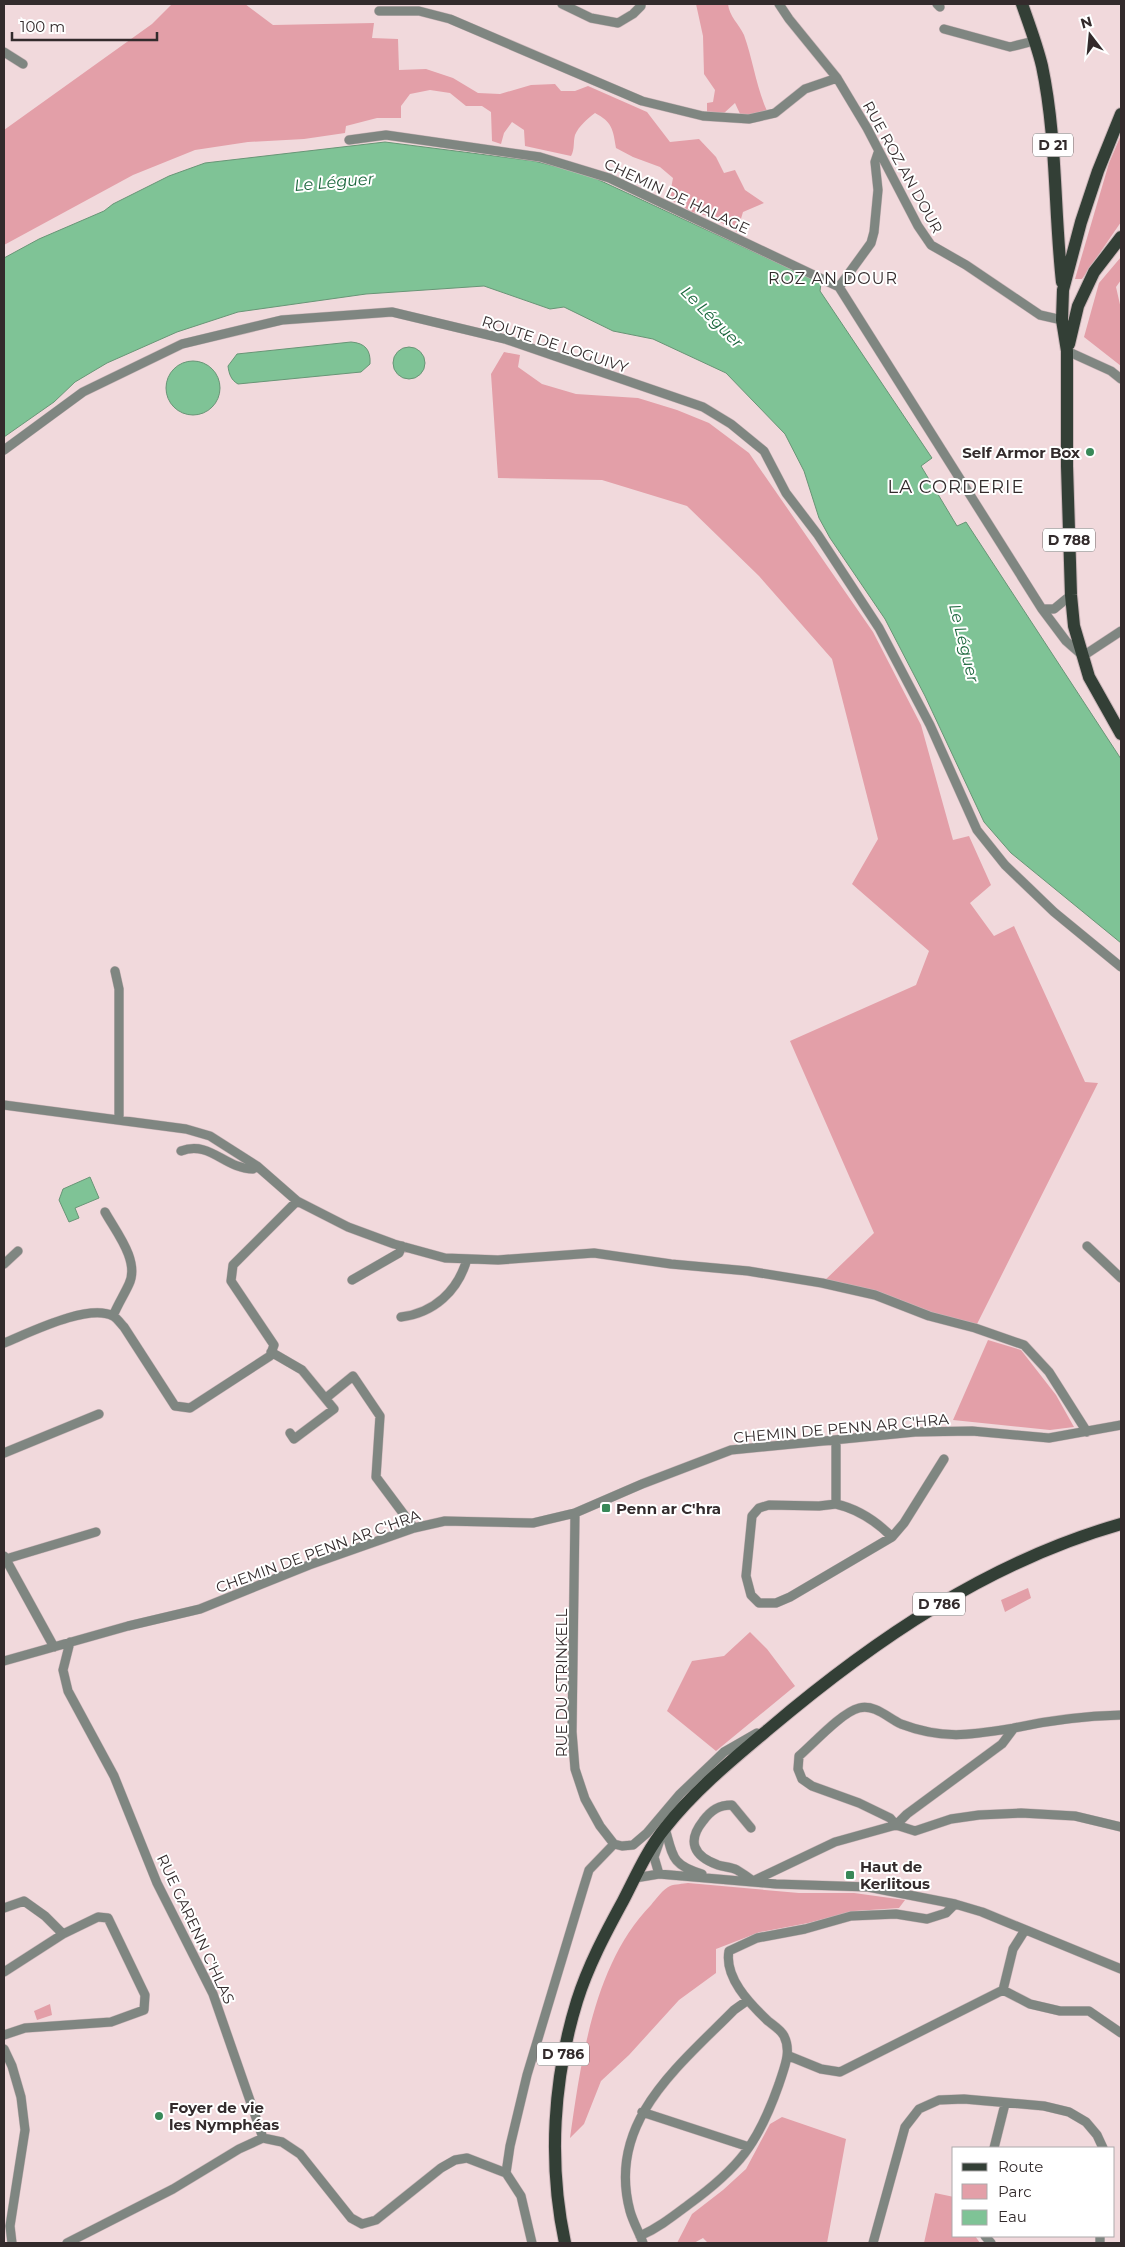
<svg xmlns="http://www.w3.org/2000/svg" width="1125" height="2247" font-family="Montserrat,sans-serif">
<rect width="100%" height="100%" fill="#f1d9dc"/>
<path fill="#e39fa8" d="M 180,4 L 245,4 L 273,25 L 374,23 L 372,38 L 398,39 L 399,70 L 426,69 L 453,78 L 478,93 L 500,94 L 531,85 L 555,84 L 561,91 L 575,91 L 588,86 L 647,112 L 670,142 L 699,139 L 716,157 L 724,173 L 735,170 L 745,190 L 764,203 L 743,212 L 737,232 L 712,217 L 692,212 L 669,199 L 673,178 L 660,167 L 633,157 L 616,148 C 613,129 612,122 595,113 C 587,119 579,126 575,135 C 573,142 575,149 571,156 L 525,146 L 524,130 L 512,122 L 504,133 L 501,144 L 492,141 L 491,112 L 482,106 L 466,106 L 450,93 L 430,90 L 410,94 L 401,106 L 401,118 L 377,118 L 346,126 L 345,133 L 304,139 L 248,142 L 195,150 L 133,175 L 4,245 L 4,130 L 152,24 L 171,5 Z
M 696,4 L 728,4 C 729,16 739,24 744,35 C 753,60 756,86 767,111 L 741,116 L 735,103 L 723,114 L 707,112 L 707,103 L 713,102 L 715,90 L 704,74 L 703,36 Z
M 1121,135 L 1121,222 L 1082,279 L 1075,279 L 1109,163 Z
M 1121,257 L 1121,280 L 1116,287 L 1121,309 L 1121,366 L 1084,337 L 1099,283 Z
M 504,352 L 520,355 L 518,367 L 542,384 L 576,394 L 638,398 L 677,410 L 709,423 L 749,453 L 873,632 L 921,725 L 953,840 L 969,836 L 991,885 L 970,903 L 994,936 L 1014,926 L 1085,1082 L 1098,1083 L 975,1328 L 822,1283 L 874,1233 L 790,1041 L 916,985 L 929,951 L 852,884 L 878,839 L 832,659 L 759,576 L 687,506 L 602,480 L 498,478 L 491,374 Z
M 988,1340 L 1021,1350 L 1056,1395 L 1074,1427 L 1050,1430 L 953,1420 Z
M 1028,1588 L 1031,1598 L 1005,1612 L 1001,1600 Z
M 750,1632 L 767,1649 L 795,1686 L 716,1751 L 667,1711 L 692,1661 L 724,1656 Z
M 688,1883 L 799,1893 L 854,1893 L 905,1900 L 899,1908 L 855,1911 L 808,1923 L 760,1932 L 716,1949 L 716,1973 L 679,2000 L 629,2055 L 601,2081 L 584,2124 L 570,2138 C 581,2061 594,1963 651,1905 C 656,1899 663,1889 670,1886 C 675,1884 683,1884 688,1883 Z
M 50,2004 L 52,2015 L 37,2020 L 34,2011 Z
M 782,2117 L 846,2139 L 827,2243 L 708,2243 L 703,2238 L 694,2243 L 677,2243 L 692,2214 L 723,2190 L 746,2169 L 770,2124 Z
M 935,2193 L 954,2197 L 954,2236 L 975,2236 L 980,2243 L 924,2243 Z"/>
<path fill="#7fc396" stroke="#689576" d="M 385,142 L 534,161 L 586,174 L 821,283 L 820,291 L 932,458 L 921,466 L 957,526 L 966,522 L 1121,759 L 1121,943 L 1011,853 L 984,822 L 925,696 L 885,619 L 830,538 L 819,518 L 804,471 L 785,434 L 726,373 L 653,339 L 613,331 L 564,307 L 550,309 L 484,286 L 366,294 L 238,312 L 177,332 L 107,363 L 75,382 L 54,402 L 4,437 L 4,258 L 39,239 L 104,211 L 113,204 L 169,176 L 205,163 Z
M 351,342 C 365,343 371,350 370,364 L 361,372 L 238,384 C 231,380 229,374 228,366 L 237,354 Z
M393 363a16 16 0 1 1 32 0a16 16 0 1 1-32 0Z
M166 388a27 27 0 1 1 54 0a27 27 0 1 1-54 0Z
M 90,1177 L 99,1198 L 75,1208 L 79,1218 L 69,1222 L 59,1200 L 63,1189 Z"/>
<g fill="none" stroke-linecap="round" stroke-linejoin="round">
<g stroke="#cbb6b9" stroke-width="10">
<path id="street" d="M 562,4 L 591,18 L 618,23 L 633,14 L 641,6 L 641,4
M 779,4 L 789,19 L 837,78 L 867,128 L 918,226 L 931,245 L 966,265 L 1040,315 L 1062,320
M 937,4 L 940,7
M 379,11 L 419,11 L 450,19 L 642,101 L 703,116 L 749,119 L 775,113 L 805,89 L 837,78
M 944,29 L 1010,47 L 1034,41
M 4,52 L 23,64
M 349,140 L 386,135 L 540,157 L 609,178 L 839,287
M 839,287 L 1042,609 L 1066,641 L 1083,656 L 1121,631
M 839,287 L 871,243 L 874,232 L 878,190 L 875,162 L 878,153
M 1067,351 L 1111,371 L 1121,379
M 4,450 L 83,392 L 182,344 L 282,320 L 392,312 L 505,339 L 703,407 L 731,424 L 764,451 L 786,493 L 818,535 L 879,628 L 930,725 L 977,830 L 1005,865 L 1054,912 L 1121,967
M 1042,609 L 1054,609 L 1071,595
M 115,971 L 119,989 L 119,1120
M 4,1105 L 186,1129 L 210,1136 L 257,1166 L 297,1201 L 348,1227 L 394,1244 L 445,1258 L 498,1260 L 594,1253 L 671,1264 L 748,1271 L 822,1283 L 875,1295 L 929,1316 L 975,1328 L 1024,1345 L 1049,1372 L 1087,1432
M 181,1151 C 210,1140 225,1169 253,1169 L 257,1166
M 105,1212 C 116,1232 140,1261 129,1284 C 124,1295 118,1304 113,1316
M 1087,1246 L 1121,1278
M 4,1264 L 18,1251
M 352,1280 L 399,1253 L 402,1246
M 401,1317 C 434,1313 458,1291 467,1259
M 4,1343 C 29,1333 88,1303 113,1316 C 117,1318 121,1324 124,1327 L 175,1406 L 190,1408 L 270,1356 L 274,1345 L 231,1281 L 233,1265 L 297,1201
M 271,1352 L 302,1370 L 334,1409 L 294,1439 L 290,1433
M 326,1398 L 353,1376 L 380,1416 L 376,1477 L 414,1528
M 836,1440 L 836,1504 L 819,1506 L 769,1505 L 759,1508 L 752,1516 L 746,1576 L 751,1595 L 759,1603 L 776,1603 L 790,1597 L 892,1537 C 876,1521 858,1509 836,1504
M 4,1453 L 99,1414
M 575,1513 L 572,1732 L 575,1769 L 585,1799 L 600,1826 L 614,1844
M 892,1537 L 904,1523 L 944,1459
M 4,1556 L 54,1647
M 6,1559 L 96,1532
M 4,1661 L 128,1626 L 200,1609 L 309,1565 L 414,1528 L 445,1521 L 533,1523 L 575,1513 L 642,1484 L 731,1450 L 915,1432 L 972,1431 L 1049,1438 L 1121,1425
M 1014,1728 C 971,1735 943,1740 901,1724 C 888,1718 875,1704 859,1708 C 842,1712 813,1744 799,1756 L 798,1769 L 802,1779 L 812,1786 L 859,1803 L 890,1818 L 896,1825 L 915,1831 L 951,1819 L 979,1815 L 1021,1813 L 1075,1816 L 1121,1827
M 665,1828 C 673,1856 671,1865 702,1874
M 751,1828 L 732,1805 C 719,1805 711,1810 703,1821 C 687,1841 693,1856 718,1865 C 724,1867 731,1867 737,1870 C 742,1873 748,1877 753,1881 L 835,1842 L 896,1825 L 907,1814 L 1002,1744 L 1014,1728 C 1050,1720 1084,1716 1121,1715
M 660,1840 L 654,1857 L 659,1874 L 776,1884 L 868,1887 L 955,1904 L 982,1912 L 1121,1969
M 614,1844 L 622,1846 L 633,1845 L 647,1833 L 680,1794 L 724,1752 L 757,1733
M 635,1878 L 659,1874
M 4,1908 L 24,1901 L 45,1916 L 63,1934 L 4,1972
M 1003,1990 L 1030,2004 L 1060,2011 L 1089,2011 L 1121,2033
M 4,2035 L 25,2028 L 111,2022 L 144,2010 L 145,1995 L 108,1918 L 98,1917 L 63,1934
M 4,2049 L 12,2066 L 21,2097 L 25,2130 L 10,2226 L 12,2243
M 789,2056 L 821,2069 L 840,2072 L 1003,1990 L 1013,1949 L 1025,1930
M 642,2112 L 749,2147
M 263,2138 L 282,2142 L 300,2154 L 351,2218 L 362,2224 L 376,2220 L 441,2168 L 455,2160 L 467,2158 L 506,2173 L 521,2196 L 532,2243
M 994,2148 L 1005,2104
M 506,2173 L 510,2146 L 527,2075 L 584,1886 L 589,1870 L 614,1844
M 640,2236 C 658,2228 672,2217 688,2205 C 739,2168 758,2144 779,2084 C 784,2068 792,2052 784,2036 C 781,2030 773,2025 768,2021 C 749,2003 724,1977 729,1951 L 757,1938 L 805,1929 L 851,1916 L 896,1914 L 927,1919 L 946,1913 L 955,1904
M 985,2236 L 991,2243
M 67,2243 L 173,2189 L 239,2149 L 263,2138 L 213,1994 L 157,1883 L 114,1776 L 68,1691 L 63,1670 L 70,1642
M 643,2243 C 639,2232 633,2222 630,2211 C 606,2122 679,2066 734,2010 L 748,2000
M 873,2243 L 905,2127 L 919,2109 L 939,2100 L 964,2099 L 1044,2106 L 1069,2112 L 1086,2122 L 1097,2135 L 1103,2148
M 1100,2243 L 1100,2236"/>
</g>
<g stroke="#cbb6b9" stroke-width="14">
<path id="primary" d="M 1022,4 C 1029,24 1037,45 1042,66 C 1057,137 1054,210 1062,282
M 1121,114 L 1098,171 L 1081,222 L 1063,290 L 1062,320 L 1067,351 L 1067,466 L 1071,595 L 1074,626 L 1089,677 L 1121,734
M 1069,344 L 1078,306 L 1094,272 L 1121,237
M 565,2243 C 548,2163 553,2079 577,2001 C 588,1966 605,1934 623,1901 C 636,1876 647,1850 665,1828 C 695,1790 733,1759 770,1728 C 874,1640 988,1562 1121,1524"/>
</g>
<use href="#street" stroke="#7f8681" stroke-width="9"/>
<use href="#primary" stroke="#333f36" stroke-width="12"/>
</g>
<g fill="#388858" stroke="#fff" stroke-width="2">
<circle cx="1090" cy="452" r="5"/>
<rect x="601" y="1503" width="10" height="10" rx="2.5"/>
<rect x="845" y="1870" width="10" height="10" rx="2.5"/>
<circle cx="159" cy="2116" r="5"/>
</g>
<g text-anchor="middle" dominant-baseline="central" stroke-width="4" stroke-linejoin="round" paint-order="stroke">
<g fill="#fff" stroke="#706b6b" stroke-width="1">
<rect x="1033" y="133.5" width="40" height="23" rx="4"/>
<rect x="1043" y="528.5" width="52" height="23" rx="4"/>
<rect x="913" y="1592.5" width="52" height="23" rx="4"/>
<rect x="537" y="2042.5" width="52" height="23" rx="4"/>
</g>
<g font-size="14" font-weight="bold" fill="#332b2c">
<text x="1053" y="145">D 21</text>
<text x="1069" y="540">D 788</text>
<text x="939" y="1604">D 786</text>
<text x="563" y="2054">D 786</text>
</g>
<g font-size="15" fill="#332b2c" stroke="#fff">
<text transform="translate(903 167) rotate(61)">RUE ROZ AN DOUR</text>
<text transform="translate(677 196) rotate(25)">CHEMIN DE HALAGE</text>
<text transform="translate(555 344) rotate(18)">ROUTE DE LOGUIVY</text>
<text transform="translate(841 1428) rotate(-5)">CHEMIN DE PENN AR C'HRA</text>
<text transform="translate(318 1551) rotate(-20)">CHEMIN DE PENN AR C'HRA</text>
<text transform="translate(561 1683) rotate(-90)">RUE DU STRINKELL</text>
<text transform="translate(196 1929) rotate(65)">RUE GARENN C'HLAS</text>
</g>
<g font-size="15" font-weight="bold" fill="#332b2c" stroke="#fff" text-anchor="start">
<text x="1080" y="452" text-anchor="end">Self Armor Box</text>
<text x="616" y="1508">Penn ar C'hra</text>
<text x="860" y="1866">Haut de<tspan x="860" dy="17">Kerlitous</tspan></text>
<text x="169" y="2107">Foyer de vie<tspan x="169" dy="17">les Nymphéas</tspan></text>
</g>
<g font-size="16" font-style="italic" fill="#1a663c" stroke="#fff">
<text transform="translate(334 182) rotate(-5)">Le Léguer</text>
<text transform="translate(712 317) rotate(45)">Le Léguer</text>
<text transform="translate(964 643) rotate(76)">Le Léguer</text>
</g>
<g font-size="16" letter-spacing="1" fill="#332b2c" stroke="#fff">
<text x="833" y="278">ROZ AN DOUR</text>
</g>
<g font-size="18" letter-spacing="1" fill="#332b2c" stroke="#fff">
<text x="956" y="487">LA CORDERIE</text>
</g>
</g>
<rect width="1125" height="2247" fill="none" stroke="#332b2c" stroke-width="10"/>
<rect x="952" y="2147" width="162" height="90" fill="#ffffff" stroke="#adaaab"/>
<rect x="962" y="2163" width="25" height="8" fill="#333f36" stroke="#adaaab"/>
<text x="998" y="2172" font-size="15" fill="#332b2c">Route</text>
<rect x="962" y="2184" width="25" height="15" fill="#e39fa8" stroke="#adaaab"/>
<text x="998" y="2197" font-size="15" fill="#332b2c">Parc</text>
<rect x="962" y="2210" width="25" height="15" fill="#7fc396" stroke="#adaaab"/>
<text x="998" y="2222" font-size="15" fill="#332b2c">Eau</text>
<g transform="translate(1090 35) rotate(344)" stroke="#ffffff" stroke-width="4" paint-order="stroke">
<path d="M0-4L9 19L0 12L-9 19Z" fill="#332b2c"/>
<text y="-8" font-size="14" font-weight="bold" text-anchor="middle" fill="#332b2c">N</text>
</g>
<path d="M12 32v8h145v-8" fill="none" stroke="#332b2c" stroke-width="2.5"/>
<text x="20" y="32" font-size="15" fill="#332b2c" stroke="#ffffff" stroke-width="4" paint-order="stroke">100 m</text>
</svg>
